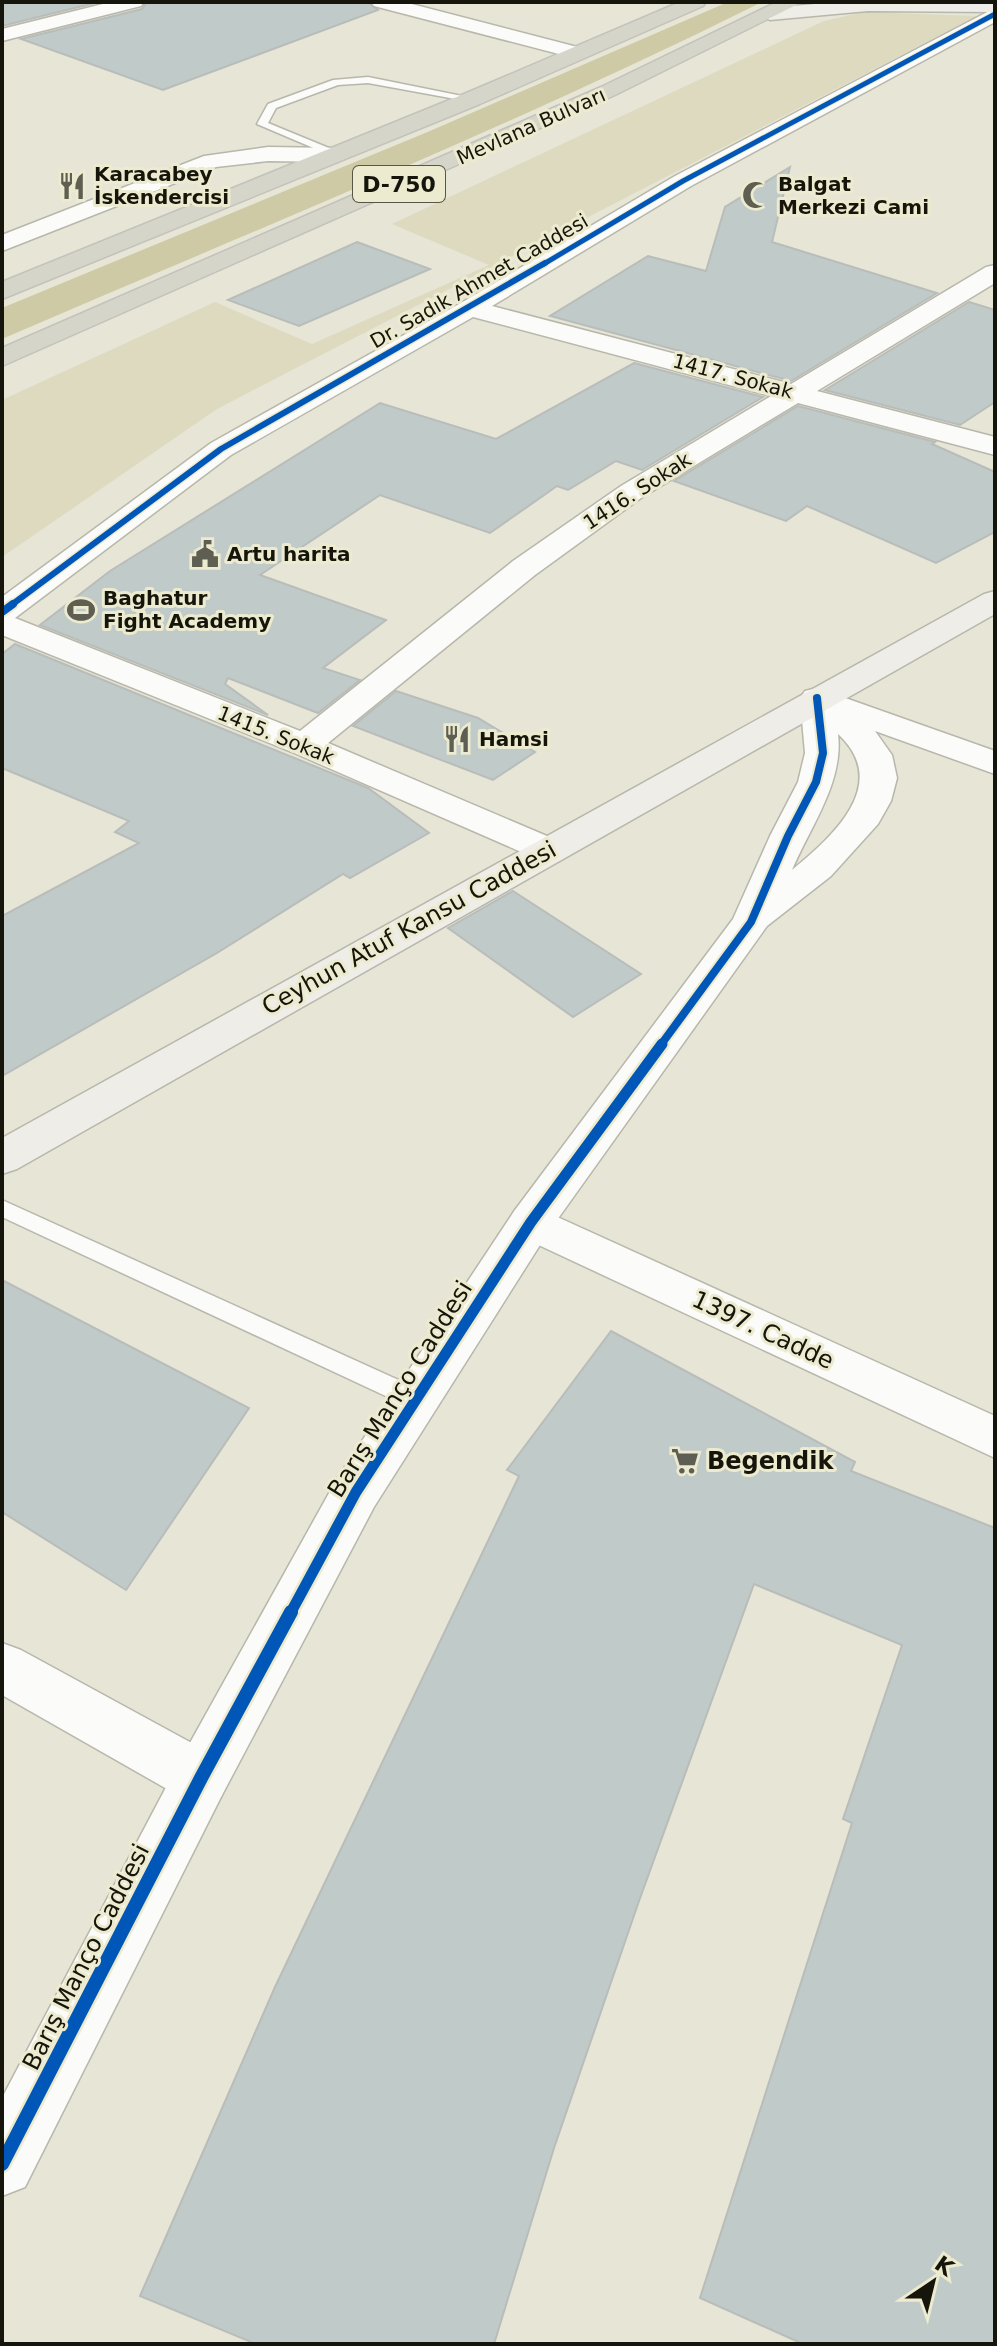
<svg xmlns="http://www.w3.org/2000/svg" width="997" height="2346" font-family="'DejaVu Sans',sans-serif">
<rect width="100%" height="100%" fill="#e6e5d6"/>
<path fill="#dddac0" d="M 864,12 L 977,16 L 217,409 L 2,557 L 2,400 L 215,302 L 312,344 L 489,265 L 392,224 L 824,21 Z"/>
<path fill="#cecaa5" d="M 728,2 L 758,4 C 511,127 255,230 2,339 L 2,308 L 430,131 Z"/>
<path fill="#c0cac9" stroke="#b9bdba" stroke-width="2" d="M 2,2 L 99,2 L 2,26 Z
M 147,2 L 368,2 L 378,10 L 163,90 L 21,39 L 142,9 Z
M 790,167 L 772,242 L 937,293 L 791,381 L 550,316 L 648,256 L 706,271 L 725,207 Z
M 357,242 L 430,269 L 299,326 L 228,300 Z
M 969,302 L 995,310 L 995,402 L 960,425 L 825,390 Z
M 634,363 L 763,397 L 642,470 L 616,461 L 568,490 L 557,486 L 490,533 L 380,495 L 260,575 L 386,620 L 323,668 L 360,680 L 318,713 L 228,678 L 225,684 L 268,715 L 40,625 L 110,571 L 380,403 L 496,439 Z
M 798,406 L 935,442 L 932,444 L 995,472 L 995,532 L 936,563 L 807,506 L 786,521 L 674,481 Z
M 15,644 L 368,788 L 429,833 L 350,878 L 343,874 L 217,953 L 2,1076 L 2,916 L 139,843 L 115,832 L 129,821 L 2,768 L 2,654 Z
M 396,691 L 478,718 L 535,752 L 493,780 L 353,726 Z
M 513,891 L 641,974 L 573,1017 L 448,928 Z
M 2,1280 L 249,1408 L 126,1590 L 2,1512 Z
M 611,1331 L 855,1462 L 851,1471 L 995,1528 L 995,2344 L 803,2344 L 700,2298 L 852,1823 L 843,1819 L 902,1645 L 754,1584 L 639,1901 L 554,2148 L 494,2344 L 256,2344 L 140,2296 L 275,1987 L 519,1476 L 507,1470 Z"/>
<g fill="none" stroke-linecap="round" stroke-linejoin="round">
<g stroke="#b8b7ab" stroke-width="3">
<path id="service" d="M 368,77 L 477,99 L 472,102 L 368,83 L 338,85 L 276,108 L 268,123 L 341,153 L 343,155 L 337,158 L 257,124 L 268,104 L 333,80 Z
M 2,1200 L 425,1392 L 428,1399 L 425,1406 L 416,1409 L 407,1406 L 2,1217 Z"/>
</g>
<g stroke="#b8b7ab" stroke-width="3">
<path id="minor" d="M 111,2 L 144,2 L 141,6 L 2,41 L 2,29 Z
M 371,2 L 404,2 L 585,49 L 588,53 L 578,59 L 374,6 Z
M 995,8 L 995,22 L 691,186 L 492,306 L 791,384 L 986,267 L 995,265 L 995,283 L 817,391 L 995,437 L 995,455 L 798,403 L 641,498 L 535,575 L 328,743 L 561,842 L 567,850 L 561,858 L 548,861 L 535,858 L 292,752 L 2,635 L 2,597 L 211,443 L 461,303 L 675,176 ZM 473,317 L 771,396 L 621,486 L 513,561 L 300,731 L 15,618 L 231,455 Z
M 531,1205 L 995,1416 L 995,1458 L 515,1234 L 508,1222 L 515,1210 Z
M 2,1643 L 21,1650 L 221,1759 L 229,1778 L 221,1797 L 201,1804 L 181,1797 L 2,1695 Z"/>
</g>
<g stroke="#b8b7ab" stroke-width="3">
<path id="tertiary" d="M 268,147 L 337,148 L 348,155 L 337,162 L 268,161 L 216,167 L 2,251 L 2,235 L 204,156 Z
M 817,688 L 995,751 L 995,774 L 875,731 L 892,755 L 897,778 L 891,801 L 878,824 L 831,876 L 767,926 L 547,1234 L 374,1507 L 221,1797 L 25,2187 L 2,2196 L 2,2098 L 181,1759 L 338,1477 L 515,1210 L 733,919 L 770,836 L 798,782 L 805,753 L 800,698 L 805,691 ZM 838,734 C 892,784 833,836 792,870 C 810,827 844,782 838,734 Z"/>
</g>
<g stroke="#b8b7ab" stroke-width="3">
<path id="secondary" d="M 837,2 L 995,2 L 995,12 L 868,11 L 770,20 L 760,14 L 770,8 Z
M 995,591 L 995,614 L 17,1169 L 2,1174 L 2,1138 L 984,594 Z"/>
</g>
<g stroke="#c3c2bb" stroke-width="3">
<path id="trunk" d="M 680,2 L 706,2 L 703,6 L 480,104 L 2,299 L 2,282 L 464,94 Z
M 777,2 L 802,2 L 615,95 L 2,366 L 2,348 L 601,87 Z"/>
</g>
<use href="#service" fill="#fbfbf9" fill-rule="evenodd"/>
<use href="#minor" fill="#fbfbf9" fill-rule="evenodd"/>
<use href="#tertiary" fill="#fbfbf9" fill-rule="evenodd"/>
<use href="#secondary" fill="#eeede8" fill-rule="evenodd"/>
<use href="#trunk" fill="#d6d5ca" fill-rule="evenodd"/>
<g stroke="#edebcf" stroke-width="7">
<path id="cycleway-far4" d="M 542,265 L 683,181 L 995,14"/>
</g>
<g stroke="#edebcf" stroke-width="9">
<path id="cycleway-far3" d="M 10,606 L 221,449 L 545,263"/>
</g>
<g stroke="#edebcf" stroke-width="12">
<path id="cycleway-far2" d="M 2,612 L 13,604
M 660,1046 L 751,922 L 788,836 L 816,782 L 823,753 L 817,698"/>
</g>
<g stroke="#edebcf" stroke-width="16">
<path id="cycleway-far1" d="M 290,1614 L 356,1492 L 531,1222 L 662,1044"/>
</g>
<g stroke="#edebcf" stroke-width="19">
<path id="cycleway" d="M 2,2164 L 201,1778 L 291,1612"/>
</g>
<use href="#cycleway-far4" stroke="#0057b8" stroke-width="5"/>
<use href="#cycleway-far3" stroke="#0057b8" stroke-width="6"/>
<use href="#cycleway-far2" stroke="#0057b8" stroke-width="8"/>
<use href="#cycleway-far1" stroke="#0057b8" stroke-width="11"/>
<use href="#cycleway" stroke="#0057b8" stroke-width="14"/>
</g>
<defs>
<g id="restaurant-bare" transform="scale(2.16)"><path d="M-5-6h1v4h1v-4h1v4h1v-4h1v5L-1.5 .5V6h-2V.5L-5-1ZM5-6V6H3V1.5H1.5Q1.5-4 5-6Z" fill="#5f5e52" stroke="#edebcf" stroke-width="2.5" paint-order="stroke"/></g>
<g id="mosque-bare" transform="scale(2.16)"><path d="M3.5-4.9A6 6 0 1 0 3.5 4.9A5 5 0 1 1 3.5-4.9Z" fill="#5f5e52" stroke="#edebcf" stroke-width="2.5" paint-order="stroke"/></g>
<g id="civic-bare" transform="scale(2.16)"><path d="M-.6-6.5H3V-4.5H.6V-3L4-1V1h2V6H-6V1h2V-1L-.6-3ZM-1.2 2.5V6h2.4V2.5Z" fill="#5f5e52" stroke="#edebcf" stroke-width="2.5" paint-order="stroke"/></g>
<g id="stadium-bare" transform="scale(2.16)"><path d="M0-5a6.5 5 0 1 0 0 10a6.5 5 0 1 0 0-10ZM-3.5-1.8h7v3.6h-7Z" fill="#5f5e52" stroke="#edebcf" stroke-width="2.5" paint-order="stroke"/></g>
<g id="supermarket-bare" transform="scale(2.16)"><path d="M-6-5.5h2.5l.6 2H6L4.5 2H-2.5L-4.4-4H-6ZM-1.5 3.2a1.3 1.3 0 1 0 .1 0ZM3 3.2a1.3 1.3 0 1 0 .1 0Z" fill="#5f5e52" stroke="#edebcf" stroke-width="2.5" paint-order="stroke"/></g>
</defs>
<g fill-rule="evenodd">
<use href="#restaurant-bare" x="72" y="186"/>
<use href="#mosque-bare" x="756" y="195"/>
<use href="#civic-bare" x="205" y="554"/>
<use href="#stadium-bare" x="81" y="610"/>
<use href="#restaurant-bare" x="457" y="739"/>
<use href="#supermarket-bare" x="685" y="1461"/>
</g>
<g text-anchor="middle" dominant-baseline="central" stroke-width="6" stroke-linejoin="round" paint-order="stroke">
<g font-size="20" fill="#16150b" stroke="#edebcf">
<text transform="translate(531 126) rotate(-24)">Mevlana Bulvarı</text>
<text transform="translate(479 281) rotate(-30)">Dr. Sadık Ahmet Caddesi</text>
<text transform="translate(733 376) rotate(15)">1417. Sokak</text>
<text transform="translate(637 491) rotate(-33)">1416. Sokak</text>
<text transform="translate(276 735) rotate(22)">1415. Sokak</text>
</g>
<g font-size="20" font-weight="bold" fill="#16150b" stroke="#edebcf" text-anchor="start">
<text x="94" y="174">Karacabey<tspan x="94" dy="23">İskendercisi</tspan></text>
<text x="778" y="184">Balgat<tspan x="778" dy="23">Merkezi Cami</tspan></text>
<text x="227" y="554">Artu harita</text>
<text x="103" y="598">Baghatur<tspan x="103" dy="23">Fight Academy</tspan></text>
<text x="479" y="739">Hamsi</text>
</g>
<rect fill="#edebcf" stroke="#565546" stroke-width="2" x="353" y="166" width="92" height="36" rx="6"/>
<g font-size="22" font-weight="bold" fill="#16150b">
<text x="399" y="184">D-750</text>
</g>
<g font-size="24" fill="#16150b" stroke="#edebcf">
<text transform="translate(409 928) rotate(-29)">Ceyhun Atuf Kansu Caddesi</text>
<text transform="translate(763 1330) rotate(25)">1397. Cadde</text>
<text transform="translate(400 1389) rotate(-58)">Barış Manço Caddesi</text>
<text transform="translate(86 1957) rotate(-63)">Barış Manço Caddesi</text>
</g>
<g font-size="24" font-weight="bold" fill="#16150b" stroke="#edebcf" text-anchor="start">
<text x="707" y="1461">Begendik</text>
</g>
</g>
<rect width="997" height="2346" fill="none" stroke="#16150b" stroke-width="8"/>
<g transform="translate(933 2282) rotate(35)" stroke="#edebcf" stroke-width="6" paint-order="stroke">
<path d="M0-6L14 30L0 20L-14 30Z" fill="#16150b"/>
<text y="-12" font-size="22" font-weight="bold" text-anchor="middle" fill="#16150b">K</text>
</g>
</svg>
